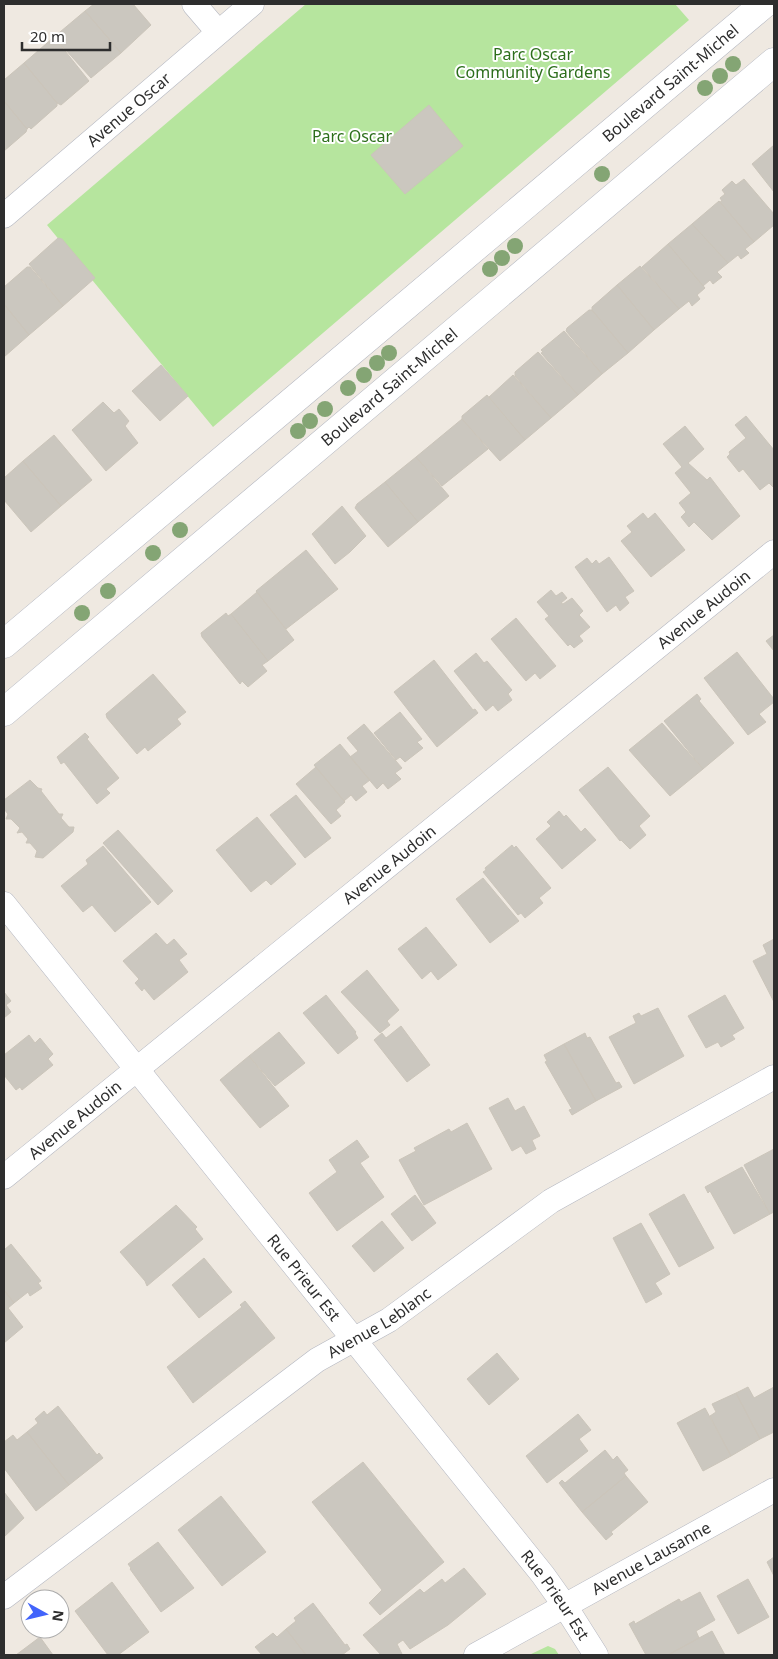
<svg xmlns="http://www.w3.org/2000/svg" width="778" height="1659" font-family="'Noto Sans',sans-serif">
<rect width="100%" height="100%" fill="#efe9e1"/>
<path fill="#b6e59e" d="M 306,4 L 675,4 L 689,20 L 213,427 L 47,225 Z
M 548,1646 L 555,1649 L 559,1655 L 529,1655 Z"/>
<path fill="#cbc7bf" stroke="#cbc5ba" d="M 94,4 L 133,4 L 151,25 L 121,53 L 85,11 Z
M 85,11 L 121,53 L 91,78 L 54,37 Z
M 54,37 L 89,81 L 61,105 L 57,103 L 24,63 Z
M 24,63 L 57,103 L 57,106 L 31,129 L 29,127 L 27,129 L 4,101 L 4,80 Z
M 4,101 L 27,129 L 26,132 L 4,151 Z
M 429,105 L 463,146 L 405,194 L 371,155 Z
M 774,145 L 774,192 L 752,164 Z
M 744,179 L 774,214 L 774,225 L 754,242 L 720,202 L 722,201 L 720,198 L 725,194 L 722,190 L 732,181 L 736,185 Z
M 719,201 L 754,242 L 745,249 L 749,253 L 741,259 L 738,255 L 728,263 L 692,224 Z
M 692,224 L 728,263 L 717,272 L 722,277 L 713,284 L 710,280 L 703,286 L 668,244 Z
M 58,238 L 62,239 L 95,278 L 63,306 L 29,264 Z
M 668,244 L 705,288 L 697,295 L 700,299 L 692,306 L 689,301 L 679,309 L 642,267 Z
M 640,266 L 679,309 L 654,330 L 617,285 Z
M 27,267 L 30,267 L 63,306 L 29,335 L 4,304 L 4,287 Z
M 617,285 L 654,330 L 628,353 L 592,310 L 592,307 Z
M 4,304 L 29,335 L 4,357 Z
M 589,310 L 592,310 L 628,353 L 602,374 L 566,331 L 567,328 Z
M 564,331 L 602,374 L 578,395 L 541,353 L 543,352 L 541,350 Z
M 538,352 L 578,395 L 551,418 L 515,376 L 515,372 Z
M 161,365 L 188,396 L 160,421 L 132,391 Z
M 513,375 L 551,418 L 525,440 L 489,397 Z
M 487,395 L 525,440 L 500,461 L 462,419 L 462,416 Z
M 103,402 L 114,413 L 119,409 L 129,421 L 125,426 L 138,443 L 106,471 L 72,430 Z
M 746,416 L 774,450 L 773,487 L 769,483 L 760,490 L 743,469 L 739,472 L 727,457 L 730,454 L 729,452 L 746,438 L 735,425 Z
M 462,419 L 488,449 L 442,486 L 416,457 Z
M 685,426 L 704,449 L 688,463 L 707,480 L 710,477 L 740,516 L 712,540 L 694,522 L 689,527 L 681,517 L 686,512 L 679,503 L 691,493 L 675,473 L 682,467 L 663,444 Z
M 54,435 L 92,480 L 61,506 L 23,461 Z
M 416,457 L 449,496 L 418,522 L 385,482 Z
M 23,461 L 61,506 L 31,532 L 4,500 L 4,478 Z
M 385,482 L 418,522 L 388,547 L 355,508 L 357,504 Z
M 342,506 L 366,536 L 350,552 L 335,564 L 312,534 Z
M 643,513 L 648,519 L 655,513 L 685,550 L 651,577 L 621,541 L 632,532 L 627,526 Z
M 306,550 L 338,589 L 286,629 L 256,591 Z
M 609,557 L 634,591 L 625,597 L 629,603 L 620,611 L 616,605 L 607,612 L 575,567 L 587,558 L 592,564 L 596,560 L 599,564 Z
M 551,590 L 556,596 L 562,592 L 567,598 L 561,603 L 563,604 L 572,598 L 583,611 L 579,615 L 590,627 L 579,636 L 583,641 L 574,648 L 570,644 L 568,646 L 545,619 L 549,616 L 537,602 Z
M 257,592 L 294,640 L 268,661 L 231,614 Z
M 226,613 L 228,616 L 231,614 L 268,661 L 262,665 L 267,671 L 248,687 L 242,681 L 240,684 L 202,637 L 201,633 Z
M 516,618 L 556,666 L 540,679 L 535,673 L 526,681 L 491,639 Z
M 774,635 L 774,651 L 766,641 Z
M 737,652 L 774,699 L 774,702 L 759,714 L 766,722 L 748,735 L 704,678 Z
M 476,653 L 484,663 L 487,661 L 512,690 L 508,694 L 512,700 L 498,711 L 493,705 L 486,711 L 454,671 Z
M 434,660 L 473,710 L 475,709 L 478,713 L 437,747 L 394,692 Z
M 153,674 L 186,712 L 177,719 L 181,724 L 148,751 L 145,747 L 137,754 L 107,718 L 106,714 Z
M 697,694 L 701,699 L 699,701 L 734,743 L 703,769 L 664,721 Z
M 400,712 L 422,739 L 417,742 L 423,748 L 405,762 L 400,757 L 396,760 L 374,733 Z
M 662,723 L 703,769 L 670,796 L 629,750 Z
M 364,724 L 402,768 L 395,773 L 401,779 L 388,789 L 383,783 L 377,789 L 350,757 L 358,751 L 347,738 Z
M 85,733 L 89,737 L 87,739 L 119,778 L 106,789 L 110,793 L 97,804 L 64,762 L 61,764 L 57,757 Z
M 340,744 L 370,780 L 362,786 L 367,792 L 356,801 L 351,795 L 344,801 L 314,765 Z
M 316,767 L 345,802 L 336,810 L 341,816 L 331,824 L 296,784 Z
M 608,767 L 650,816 L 639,826 L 646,835 L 630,849 L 621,840 L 620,841 L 579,790 Z
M 30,780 L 38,788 L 42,789 L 41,791 L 59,814 L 63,814 L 61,818 L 69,827 L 74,827 L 73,832 L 43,858 L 35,857 L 37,851 L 30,843 L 26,843 L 28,839 L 22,832 L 17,833 L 20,828 L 11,819 L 6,819 L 8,814 L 4,809 L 4,800 Z
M 296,795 L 331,838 L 305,858 L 270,815 Z
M 559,811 L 564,817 L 566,815 L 581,832 L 585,828 L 596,840 L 562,869 L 536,839 L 551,826 L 547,822 Z
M 257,817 L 296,864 L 271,885 L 266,880 L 251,892 L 216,850 Z
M 118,830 L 173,891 L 158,905 L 103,843 Z
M 512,845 L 514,848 L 516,846 L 551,888 L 539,898 L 543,903 L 525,918 L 521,913 L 518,915 L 483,872 L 486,870 L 485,868 Z
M 103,846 L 151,902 L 115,932 L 92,905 L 83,912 L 61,886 L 88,864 L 86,860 Z
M 483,878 L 519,921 L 490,943 L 456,899 Z
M 426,927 L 457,965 L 438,980 L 431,971 L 422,979 L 398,949 Z
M 156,933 L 167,945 L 174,939 L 187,954 L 179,960 L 188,972 L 154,1000 L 144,988 L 142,991 L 135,983 L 139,979 L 123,961 Z
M 774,939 L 774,1002 L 753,961 L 767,954 L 763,945 Z
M 367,970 L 399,1010 L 387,1021 L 390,1025 L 380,1033 L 341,992 Z
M 4,992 L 11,1001 L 6,1005 L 11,1012 L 4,1018 Z
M 326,995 L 356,1032 L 355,1033 L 358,1038 L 338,1054 L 303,1013 Z
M 725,995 L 744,1028 L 732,1035 L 735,1039 L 721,1047 L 718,1042 L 706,1048 L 688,1016 Z
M 658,1008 L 684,1056 L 634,1084 L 609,1037 L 636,1023 L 633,1016 L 639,1013 L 641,1016 Z
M 401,1026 L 430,1065 L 407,1082 L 374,1040 L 382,1033 L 386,1038 Z
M 279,1032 L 305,1063 L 275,1086 L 249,1056 Z
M 585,1033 L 587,1038 L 590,1037 L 616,1083 L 619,1082 L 622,1087 L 596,1101 L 564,1044 Z
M 29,1035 L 35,1043 L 40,1038 L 53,1054 L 48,1059 L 53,1065 L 22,1090 L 20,1087 L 16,1090 L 4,1075 L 4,1055 Z
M 564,1044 L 596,1101 L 572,1115 L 569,1110 L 572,1109 L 545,1062 L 547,1061 L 544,1055 Z
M 249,1056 L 289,1106 L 260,1128 L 220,1080 Z
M 508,1098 L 515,1111 L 524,1106 L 540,1136 L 532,1140 L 536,1149 L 526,1154 L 521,1146 L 512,1151 L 489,1108 Z
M 467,1123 L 492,1169 L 424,1205 L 399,1160 L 416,1151 L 414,1148 L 449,1129 L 451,1132 Z
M 357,1140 L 369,1157 L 360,1163 L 384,1197 L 337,1231 L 309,1193 L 337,1172 L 329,1160 Z
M 774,1149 L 774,1212 L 770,1214 L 744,1165 Z
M 742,1167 L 770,1214 L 734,1234 L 710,1191 L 708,1193 L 705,1187 Z
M 684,1194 L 714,1248 L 679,1267 L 649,1214 Z
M 415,1195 L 436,1223 L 412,1241 L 391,1214 Z
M 176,1205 L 197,1227 L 195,1229 L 203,1239 L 147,1286 L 145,1281 L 120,1252 Z
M 382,1221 L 404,1248 L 374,1272 L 352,1246 Z
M 641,1223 L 670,1274 L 655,1283 L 662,1294 L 646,1303 L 613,1238 Z
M 11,1244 L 41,1281 L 38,1283 L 42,1288 L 30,1296 L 28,1292 L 14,1303 L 4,1290 L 4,1250 Z
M 204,1258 L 232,1292 L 199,1318 L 172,1285 Z
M 4,1290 L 14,1303 L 8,1308 L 23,1327 L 4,1343 Z
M 245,1301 L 275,1338 L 193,1403 L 167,1367 L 242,1307 L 240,1305 Z
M 497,1353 L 519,1379 L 489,1405 L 467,1379 Z
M 748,1387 L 754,1398 L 774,1387 L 774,1432 L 760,1439 L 736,1393 Z
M 736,1393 L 760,1439 L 731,1456 L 710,1416 L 716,1412 L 712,1404 Z
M 58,1406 L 97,1455 L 99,1453 L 103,1458 L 69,1485 L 27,1432 L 38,1423 L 35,1419 L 44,1411 L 47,1415 Z
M 705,1408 L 731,1456 L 703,1471 L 677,1423 Z
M 578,1414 L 591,1430 L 579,1439 L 588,1451 L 547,1483 L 526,1456 Z
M 27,1432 L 69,1485 L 36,1511 L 4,1468 L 4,1442 L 13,1435 L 17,1440 Z
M 605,1450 L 613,1460 L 617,1456 L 628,1470 L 624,1473 L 626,1476 L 582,1512 L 559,1483 L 562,1480 L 565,1483 Z
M 363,1462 L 444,1562 L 380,1615 L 369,1603 L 382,1590 L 312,1502 Z
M 626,1476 L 648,1502 L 611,1532 L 613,1534 L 606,1540 L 582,1512 Z
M 4,1492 L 24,1518 L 4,1537 Z
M 221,1496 L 266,1552 L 222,1586 L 178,1530 Z
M 158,1542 L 194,1588 L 161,1612 L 130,1569 L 131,1568 L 128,1564 Z
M 774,1557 L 774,1576 L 767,1562 Z
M 464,1568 L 486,1594 L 448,1625 L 410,1649 L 403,1640 L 397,1644 L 402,1654 L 400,1655 L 381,1655 L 363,1635 L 420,1589 L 424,1593 L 442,1579 L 445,1583 Z
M 748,1579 L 769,1617 L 738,1634 L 717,1596 Z
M 112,1582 L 149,1632 L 118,1655 L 108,1655 L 75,1611 Z
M 700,1592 L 715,1620 L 696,1631 L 699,1638 L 668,1655 L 646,1655 L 629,1624 L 634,1621 L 635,1624 L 679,1599 L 681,1602 Z
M 313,1603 L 345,1645 L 347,1644 L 350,1649 L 342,1655 L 306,1655 L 286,1629 L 296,1621 L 294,1618 Z
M 286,1629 L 306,1655 L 262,1655 L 255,1647 L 273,1633 L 277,1637 Z
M 712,1631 L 725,1655 L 668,1655 L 699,1638 Z
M 40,1637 L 53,1655 L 16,1655 Z"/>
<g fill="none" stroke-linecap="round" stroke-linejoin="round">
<g stroke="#b4b7c1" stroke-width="25">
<g id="street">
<path d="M 194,4 L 218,32"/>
<path id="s1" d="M 4,216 L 252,4"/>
<path id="s2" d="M 4,904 L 543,1575 L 565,1606 L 596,1655"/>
<path id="s3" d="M 4,1177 L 774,552"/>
<path id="s4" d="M 4,1597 L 317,1360 L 389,1320 L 551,1201 L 774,1077"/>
<path id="s5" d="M 476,1655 L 774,1490"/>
</g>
</g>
<g stroke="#b4b7c1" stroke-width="29">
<g id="secondary">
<path id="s6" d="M 4,644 L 764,4"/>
<path id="s7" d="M 4,712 L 774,62"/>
</g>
</g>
<use href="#street" stroke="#fff" stroke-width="24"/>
<use href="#secondary" stroke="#fff" stroke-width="28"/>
</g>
<g fill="#84a574">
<circle cx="733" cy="64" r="8"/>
<circle cx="720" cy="76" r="8"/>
<circle cx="705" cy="88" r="8"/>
<circle cx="602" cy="174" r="8"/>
<circle cx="515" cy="246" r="8"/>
<circle cx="502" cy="258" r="8"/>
<circle cx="490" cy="269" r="8"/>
<circle cx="389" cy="353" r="8"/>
<circle cx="377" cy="363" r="8"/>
<circle cx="364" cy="375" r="8"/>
<circle cx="348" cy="388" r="8"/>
<circle cx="325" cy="409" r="8"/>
<circle cx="310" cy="421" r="8"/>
<circle cx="298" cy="431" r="8"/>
<circle cx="180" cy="530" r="8"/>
<circle cx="153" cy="553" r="8"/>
<circle cx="108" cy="591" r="8"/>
<circle cx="82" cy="613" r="8"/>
</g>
<g text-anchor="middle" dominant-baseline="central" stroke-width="4" stroke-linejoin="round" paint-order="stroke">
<g font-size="16" fill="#2c6e1b" stroke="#fff">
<text x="533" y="54">Parc Oscar<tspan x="533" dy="18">Community Gardens</tspan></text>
<text x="352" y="136">Parc Oscar</text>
</g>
<g font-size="16" fill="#2e2e2e" stroke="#fff">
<text stroke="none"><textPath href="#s6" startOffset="871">Boulevard Saint-Michel</textPath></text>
<text stroke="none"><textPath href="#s1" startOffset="164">Avenue Oscar</textPath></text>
<text stroke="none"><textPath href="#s7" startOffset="504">Boulevard Saint-Michel</textPath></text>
<text stroke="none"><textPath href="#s3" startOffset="901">Avenue Audoin</textPath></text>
<text stroke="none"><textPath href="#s3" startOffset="496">Avenue Audoin</textPath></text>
<text stroke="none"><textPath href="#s3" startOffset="91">Avenue Audoin</textPath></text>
<text stroke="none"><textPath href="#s2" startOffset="479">Rue Prieur Est</textPath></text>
<text stroke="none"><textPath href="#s4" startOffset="465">Avenue Leblanc</textPath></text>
<text stroke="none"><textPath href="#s5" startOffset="200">Avenue Lausanne</textPath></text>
<text stroke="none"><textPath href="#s2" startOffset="884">Rue Prieur Est</textPath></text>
</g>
</g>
<rect width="778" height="1659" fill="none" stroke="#2e2e2e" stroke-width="10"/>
<g transform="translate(45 1614) rotate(98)"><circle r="24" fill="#ffffff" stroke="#ababab"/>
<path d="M0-4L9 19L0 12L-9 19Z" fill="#4264fb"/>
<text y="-8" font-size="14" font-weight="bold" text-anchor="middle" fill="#2e2e2e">N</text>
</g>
<path d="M22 42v8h88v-8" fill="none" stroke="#2e2e2e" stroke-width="2.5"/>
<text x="30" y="42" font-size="15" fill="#2e2e2e" stroke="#ffffff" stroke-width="4" paint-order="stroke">20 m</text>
</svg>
